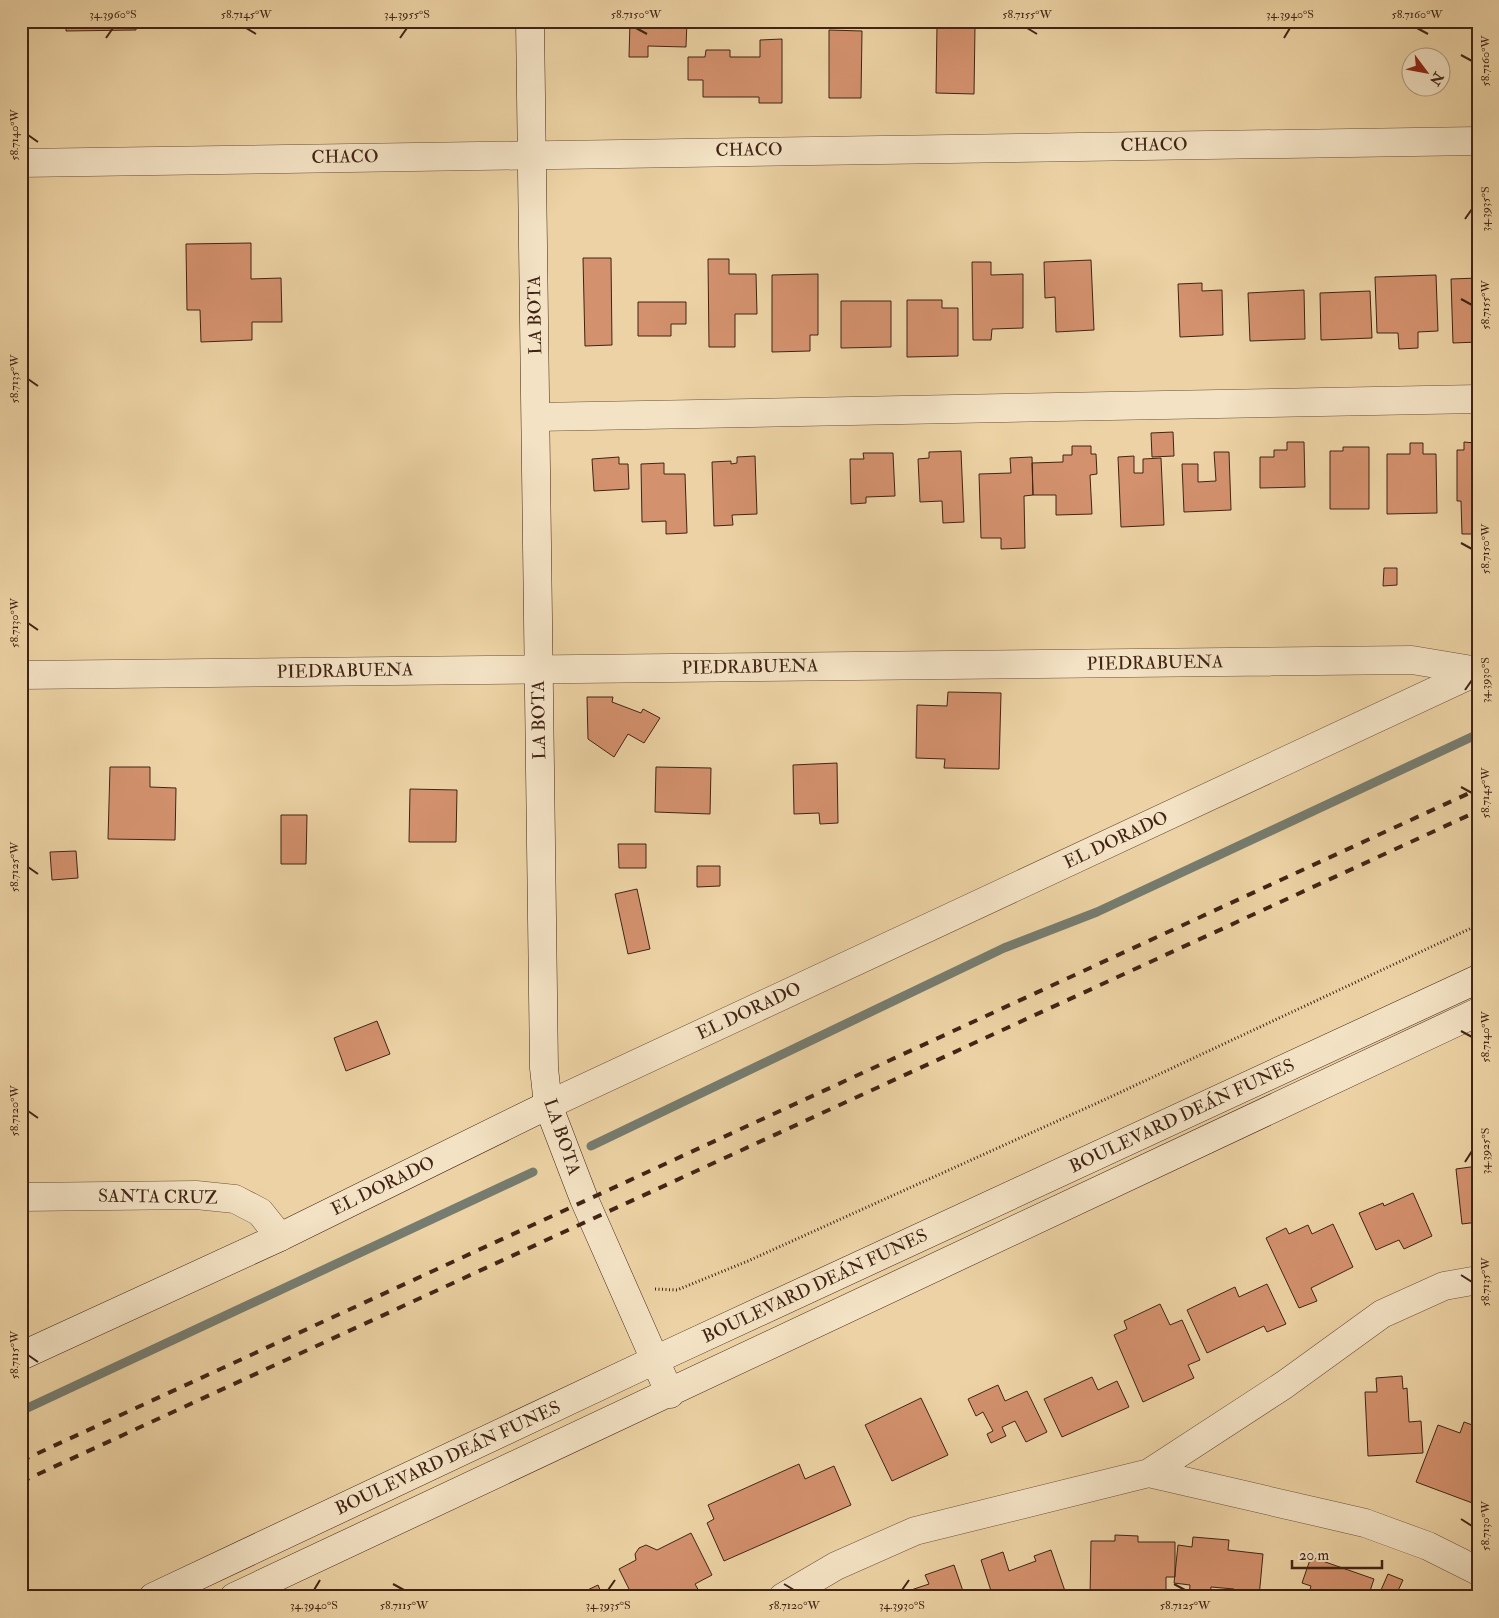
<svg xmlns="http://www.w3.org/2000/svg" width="1499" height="1618" font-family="'IM FELL Double Pica',serif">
<rect width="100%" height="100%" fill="#ecd2a4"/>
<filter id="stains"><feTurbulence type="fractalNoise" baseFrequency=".004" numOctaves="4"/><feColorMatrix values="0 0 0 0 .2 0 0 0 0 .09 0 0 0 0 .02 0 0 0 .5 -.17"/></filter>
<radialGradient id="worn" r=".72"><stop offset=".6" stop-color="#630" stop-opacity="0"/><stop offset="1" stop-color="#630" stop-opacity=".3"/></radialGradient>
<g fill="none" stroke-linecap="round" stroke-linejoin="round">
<path stroke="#767c6f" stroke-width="9" d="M 591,1146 L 1004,948 L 1097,912 L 1478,734
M 21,1411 L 533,1172"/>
</g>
<path fill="#d3916d" stroke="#412416" d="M 66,21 L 136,21 L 136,30 L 66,31 Z
M 630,21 L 687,21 L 686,47 L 648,46 L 648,57 L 629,57 Z
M 937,25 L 975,26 L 974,94 L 936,93 Z
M 829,30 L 862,31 L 861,98 L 829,98 Z
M 782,39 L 782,103 L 759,103 L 759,97 L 703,97 L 703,80 L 688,80 L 688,57 L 705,57 L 706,50 L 730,50 L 730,57 L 760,57 L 760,40 Z
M 251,243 L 251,279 L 281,278 L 282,322 L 252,322 L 252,340 L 201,342 L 200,310 L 187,310 L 186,244 Z
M 583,258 L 611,258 L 612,345 L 585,346 Z
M 708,259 L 729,259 L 729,274 L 756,274 L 757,314 L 735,314 L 735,347 L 709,347 Z
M 1091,260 L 1094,330 L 1056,332 L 1055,297 L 1045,298 L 1044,262 Z
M 972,262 L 991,262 L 991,275 L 1023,274 L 1023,328 L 992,329 L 991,340 L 973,340 Z
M 818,274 L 818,335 L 810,335 L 810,351 L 772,352 L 772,275 Z
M 1436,275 L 1438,331 L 1418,332 L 1418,348 L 1399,349 L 1398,333 L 1377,333 L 1375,277 Z
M 1478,278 L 1478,342 L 1453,343 L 1451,279 Z
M 1202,283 L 1202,291 L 1222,290 L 1223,335 L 1180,337 L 1178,284 Z
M 1304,290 L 1305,339 L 1250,341 L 1248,293 Z
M 1370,291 L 1372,338 L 1321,340 L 1320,293 Z
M 907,300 L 942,300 L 942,308 L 958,308 L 958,356 L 907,357 Z
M 841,301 L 891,301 L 891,347 L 841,348 Z
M 638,302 L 686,302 L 686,324 L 671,324 L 671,336 L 638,336 Z
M 1173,432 L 1174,456 L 1152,457 L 1151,433 Z
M 1287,442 L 1304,442 L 1305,487 L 1260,488 L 1260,457 L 1274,457 L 1274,450 L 1287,450 Z
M 1464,442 L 1475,443 L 1475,450 L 1478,450 L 1478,523 L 1476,523 L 1475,534 L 1462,534 L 1461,501 L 1457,501 L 1457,450 L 1464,450 Z
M 1410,443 L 1423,443 L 1423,454 L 1436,454 L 1437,513 L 1387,514 L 1387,454 L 1410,454 Z
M 1072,446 L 1091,446 L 1091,454 L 1096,454 L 1097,474 L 1090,475 L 1092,514 L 1056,515 L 1056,495 L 1033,495 L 1032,463 L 1063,462 L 1063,455 L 1072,455 Z
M 1343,447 L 1369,447 L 1369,509 L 1330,509 L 1330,451 L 1343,451 Z
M 961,451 L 964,522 L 943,523 L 942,501 L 920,502 L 918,459 L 929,458 L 929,452 Z
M 1214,452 L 1229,452 L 1231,510 L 1184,512 L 1182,464 L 1198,464 L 1198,482 L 1216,481 Z
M 863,453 L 893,453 L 895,496 L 866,497 L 866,503 L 851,504 L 850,459 L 864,459 Z
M 755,456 L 757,514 L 732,515 L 733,525 L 714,526 L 712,462 L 731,461 L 731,464 L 737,463 L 737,457 Z
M 1134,456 L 1134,473 L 1143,473 L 1143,459 L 1161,458 L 1164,525 L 1121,527 L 1118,457 Z
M 619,457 L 619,464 L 628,464 L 629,489 L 594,491 L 592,459 Z
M 1032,457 L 1033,495 L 1024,496 L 1025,548 L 1001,549 L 1001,538 L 981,538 L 979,474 L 1011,473 L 1010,458 Z
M 664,463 L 664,474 L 685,474 L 687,533 L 666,534 L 666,521 L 642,522 L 641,464 Z
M 1384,568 L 1397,568 L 1397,585 L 1383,586 Z
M 948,692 L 1001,693 L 999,769 L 944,768 L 945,759 L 916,758 L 917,705 L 947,706 Z
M 587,697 L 613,697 L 612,702 L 641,713 L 643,709 L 660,718 L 644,743 L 628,734 L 614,757 L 588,739 Z
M 837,763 L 838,823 L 820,824 L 819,813 L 794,814 L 793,765 Z
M 110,767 L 150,767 L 150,787 L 176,788 L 175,840 L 108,839 Z
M 656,767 L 711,768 L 710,814 L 655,812 Z
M 410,789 L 457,790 L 456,842 L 409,842 Z
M 281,815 L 307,815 L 306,864 L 281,864 Z
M 618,844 L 646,844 L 646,868 L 619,868 Z
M 76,851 L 78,878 L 52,880 L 50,852 Z
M 697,866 L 720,866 L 720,886 L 697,887 Z
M 637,889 L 650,949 L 628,954 L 615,894 Z
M 377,1021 L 390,1054 L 346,1071 L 334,1038 Z
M 1478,1166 L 1478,1222 L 1462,1224 L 1456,1169 Z
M 1413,1193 L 1432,1236 L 1404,1249 L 1399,1240 L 1376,1250 L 1359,1213 L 1383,1203 L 1384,1206 Z
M 1333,1224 L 1353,1267 L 1311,1288 L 1317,1301 L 1299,1308 L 1266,1238 L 1286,1228 L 1289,1234 L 1308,1225 L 1312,1234 Z
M 1267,1284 L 1286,1324 L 1267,1332 L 1264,1326 L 1207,1353 L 1187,1310 L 1235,1287 L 1239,1297 Z
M 1160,1304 L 1170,1325 L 1182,1320 L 1200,1360 L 1188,1365 L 1194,1378 L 1143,1402 L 1114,1335 L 1127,1329 L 1124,1321 Z
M 1402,1376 L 1403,1389 L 1407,1388 L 1409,1422 L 1421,1421 L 1423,1453 L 1368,1456 L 1365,1392 L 1377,1392 L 1376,1378 Z
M 1092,1377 L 1098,1390 L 1117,1381 L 1129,1407 L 1062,1437 L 1044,1399 Z
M 998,1385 L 1005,1401 L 1027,1391 L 1047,1432 L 1026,1442 L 1015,1421 L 1002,1427 L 1006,1436 L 991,1443 L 987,1434 L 993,1431 L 983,1412 L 976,1416 L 968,1399 Z
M 921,1398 L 948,1455 L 892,1481 L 865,1425 Z
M 1464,1422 L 1478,1427 L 1478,1452 L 1475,1461 L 1478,1462 L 1478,1497 L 1475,1504 L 1416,1482 L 1438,1425 L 1460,1433 Z
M 799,1464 L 805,1479 L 834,1466 L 851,1505 L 724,1561 L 707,1523 L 714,1519 L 708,1505 Z
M 691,1533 L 712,1575 L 695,1584 L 700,1593 L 692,1597 L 633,1597 L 619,1569 L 636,1560 L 635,1554 L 639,1548 L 646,1545 L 657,1550 Z
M 1115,1535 L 1138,1536 L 1138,1542 L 1175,1542 L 1175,1577 L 1166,1577 L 1166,1597 L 1090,1597 L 1091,1541 L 1115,1541 Z
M 1193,1537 L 1229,1540 L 1228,1550 L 1263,1554 L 1259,1597 L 1233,1597 L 1234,1589 L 1211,1587 L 1210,1597 L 1189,1597 L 1190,1585 L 1174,1583 L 1178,1545 L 1192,1547 Z
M 1051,1550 L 1067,1597 L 993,1597 L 981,1560 L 1003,1552 L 1009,1571 L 1036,1561 L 1034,1556 Z
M 1311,1557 L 1374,1579 L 1368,1597 L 1308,1597 L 1311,1586 L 1302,1583 Z
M 954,1565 L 965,1597 L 890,1597 L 929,1584 L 925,1575 Z
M 1388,1574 L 1403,1580 L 1396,1595 L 1400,1597 L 1378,1597 Z
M 598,1585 L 603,1597 L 573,1597 Z"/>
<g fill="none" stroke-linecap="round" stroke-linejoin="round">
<g stroke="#6c503a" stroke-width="29">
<path id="street" d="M 21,163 L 1478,141
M 536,417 L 1478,399
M 21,675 L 1412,660 L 1478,671
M 548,1105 L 1478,671
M 21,1197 L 196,1195 L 235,1199 L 260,1212 L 280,1237
M 1149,1473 L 1284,1385 L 1382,1314 L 1444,1286 L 1478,1280
M 783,1597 L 836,1566 L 915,1531 L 1149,1473 L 1365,1523 L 1428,1546 L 1478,1571"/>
</g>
<g stroke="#412416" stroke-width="29">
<path id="secondary" d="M 530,21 L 544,1068 L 548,1105 L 584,1199 L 670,1394
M 21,1356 L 280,1237 L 548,1105
M 153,1597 L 655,1360 L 1478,979
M 234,1597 L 1478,1012"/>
</g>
<path stroke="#412416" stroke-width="3" stroke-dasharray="1 2.5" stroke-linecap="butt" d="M 655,1289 L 677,1290 L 748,1261 L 1106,1099 L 1478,925"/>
<use href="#street" stroke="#f3e2c4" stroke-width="28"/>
<use href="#secondary" stroke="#f3e2c4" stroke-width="28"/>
<path stroke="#412416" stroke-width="4" stroke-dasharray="9 9" stroke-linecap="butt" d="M 21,1461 L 1478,789
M 21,1482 L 1478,811"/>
</g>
<path fill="none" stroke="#412416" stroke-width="2" d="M 246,28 L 256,34M 636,28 L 647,34M 1027,28 L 1037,34M 1417,28 L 1428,34M 106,38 L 113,28M 400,38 L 407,28M 1284,38 L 1290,28M 1461,55 L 1472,61M 28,135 L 38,142M 1465,219 L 1472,209M 1461,299 L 1472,305M 28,379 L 38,386M 1461,543 L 1472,549M 28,623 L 38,630M 1465,690 L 1472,680M 1461,787 L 1472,793M 28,867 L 38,874M 1461,1031 L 1472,1037M 28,1111 L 38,1118M 1465,1162 L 1472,1151M 1461,1275 L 1472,1282M 28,1355 L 38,1362M 1461,1519 L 1472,1526M 393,1584 L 404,1590M 784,1584 L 794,1590M 1174,1584 L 1185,1590M 314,1590 L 320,1580M 608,1590 L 615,1580M 902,1590 L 909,1580"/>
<g text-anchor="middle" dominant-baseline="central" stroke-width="4.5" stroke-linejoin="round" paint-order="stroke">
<g font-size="18" fill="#412416" stroke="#f3e2c4">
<text transform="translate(1154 145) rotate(-1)">CHACO</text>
<text transform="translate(749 150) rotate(-1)">CHACO</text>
<text transform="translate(345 157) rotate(-1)">CHACO</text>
<text transform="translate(535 315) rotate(-91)">LA BOTA</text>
<text transform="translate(1155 663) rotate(-1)">PIEDRABUENA</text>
<text transform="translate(750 667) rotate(-1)">PIEDRABUENA</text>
<text transform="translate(345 671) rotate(-1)">PIEDRABUENA</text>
<text transform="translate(539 720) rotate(-91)">LA BOTA</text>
<text transform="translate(1116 840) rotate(-25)">EL DORADO</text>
<text transform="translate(749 1011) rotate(-25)">EL DORADO</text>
<text transform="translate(1182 1116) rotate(-25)">BOULEVARD DEÁN FUNES</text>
<text transform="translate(562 1137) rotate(71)">LA BOTA</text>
<text transform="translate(383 1186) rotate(-26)">EL DORADO</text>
<text transform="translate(158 1197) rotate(1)">SANTA CRUZ</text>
<text transform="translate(815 1286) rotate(-25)">BOULEVARD DEÁN FUNES</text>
<text transform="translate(448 1458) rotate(-25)">BOULEVARD DEÁN FUNES</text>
</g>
</g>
<rect width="1499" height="1618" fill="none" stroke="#ecd2a4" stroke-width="55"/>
<g transform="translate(1426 72) rotate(122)"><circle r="24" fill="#f3e2c4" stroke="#ac967e"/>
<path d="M0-4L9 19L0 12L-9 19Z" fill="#8f2418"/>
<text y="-8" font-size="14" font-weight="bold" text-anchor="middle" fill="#412416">N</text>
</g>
<path d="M1292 1560v8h90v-8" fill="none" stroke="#412416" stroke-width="2.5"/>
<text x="1299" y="1560" font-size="15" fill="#412416" stroke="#f3e2c4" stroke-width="4" paint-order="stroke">20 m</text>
<rect x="28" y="28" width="1444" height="1562" fill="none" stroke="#412416" stroke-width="2"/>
<g font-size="12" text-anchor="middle" fill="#412416">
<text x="113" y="18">34.3960°S</text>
<text x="246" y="18">58.7145°W</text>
<text x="407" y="18">34.3955°S</text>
<text x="636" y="18">58.7150°W</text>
<text x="1027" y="18">58.7155°W</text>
<text x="1290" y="18">34.3940°S</text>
<text x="1417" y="18">58.7160°W</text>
<text transform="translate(1485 61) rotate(-90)" y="4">58.7160°W</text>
<text transform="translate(14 135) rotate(-90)" y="4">58.7140°W</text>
<text transform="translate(1485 209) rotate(-90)" y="4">34.3935°S</text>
<text transform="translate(1485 305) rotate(-90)" y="4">58.7155°W</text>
<text transform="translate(14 379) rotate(-90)" y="4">58.7135°W</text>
<text transform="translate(1485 549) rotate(-90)" y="4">58.7150°W</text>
<text transform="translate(14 623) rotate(-90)" y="4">58.7130°W</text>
<text transform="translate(1485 680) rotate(-90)" y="4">34.3930°S</text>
<text transform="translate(1485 793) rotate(-90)" y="4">58.7145°W</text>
<text transform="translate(14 867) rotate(-90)" y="4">58.7125°W</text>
<text transform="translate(1485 1037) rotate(-90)" y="4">58.7140°W</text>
<text transform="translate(14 1111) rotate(-90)" y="4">58.7120°W</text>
<text transform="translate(1485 1151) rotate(-90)" y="4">34.3925°S</text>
<text transform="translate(1485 1282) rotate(-90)" y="4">58.7135°W</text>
<text transform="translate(14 1355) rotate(-90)" y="4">58.7115°W</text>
<text transform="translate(1485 1526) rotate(-90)" y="4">58.7130°W</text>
<text x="314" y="1609">34.3940°S</text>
<text x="404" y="1609">58.7115°W</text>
<text x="608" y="1609">34.3935°S</text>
<text x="794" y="1609">58.7120°W</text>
<text x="902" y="1609">34.3930°S</text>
<text x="1185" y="1609">58.7125°W</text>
</g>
<rect width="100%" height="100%" filter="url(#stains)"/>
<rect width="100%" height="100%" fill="url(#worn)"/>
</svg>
